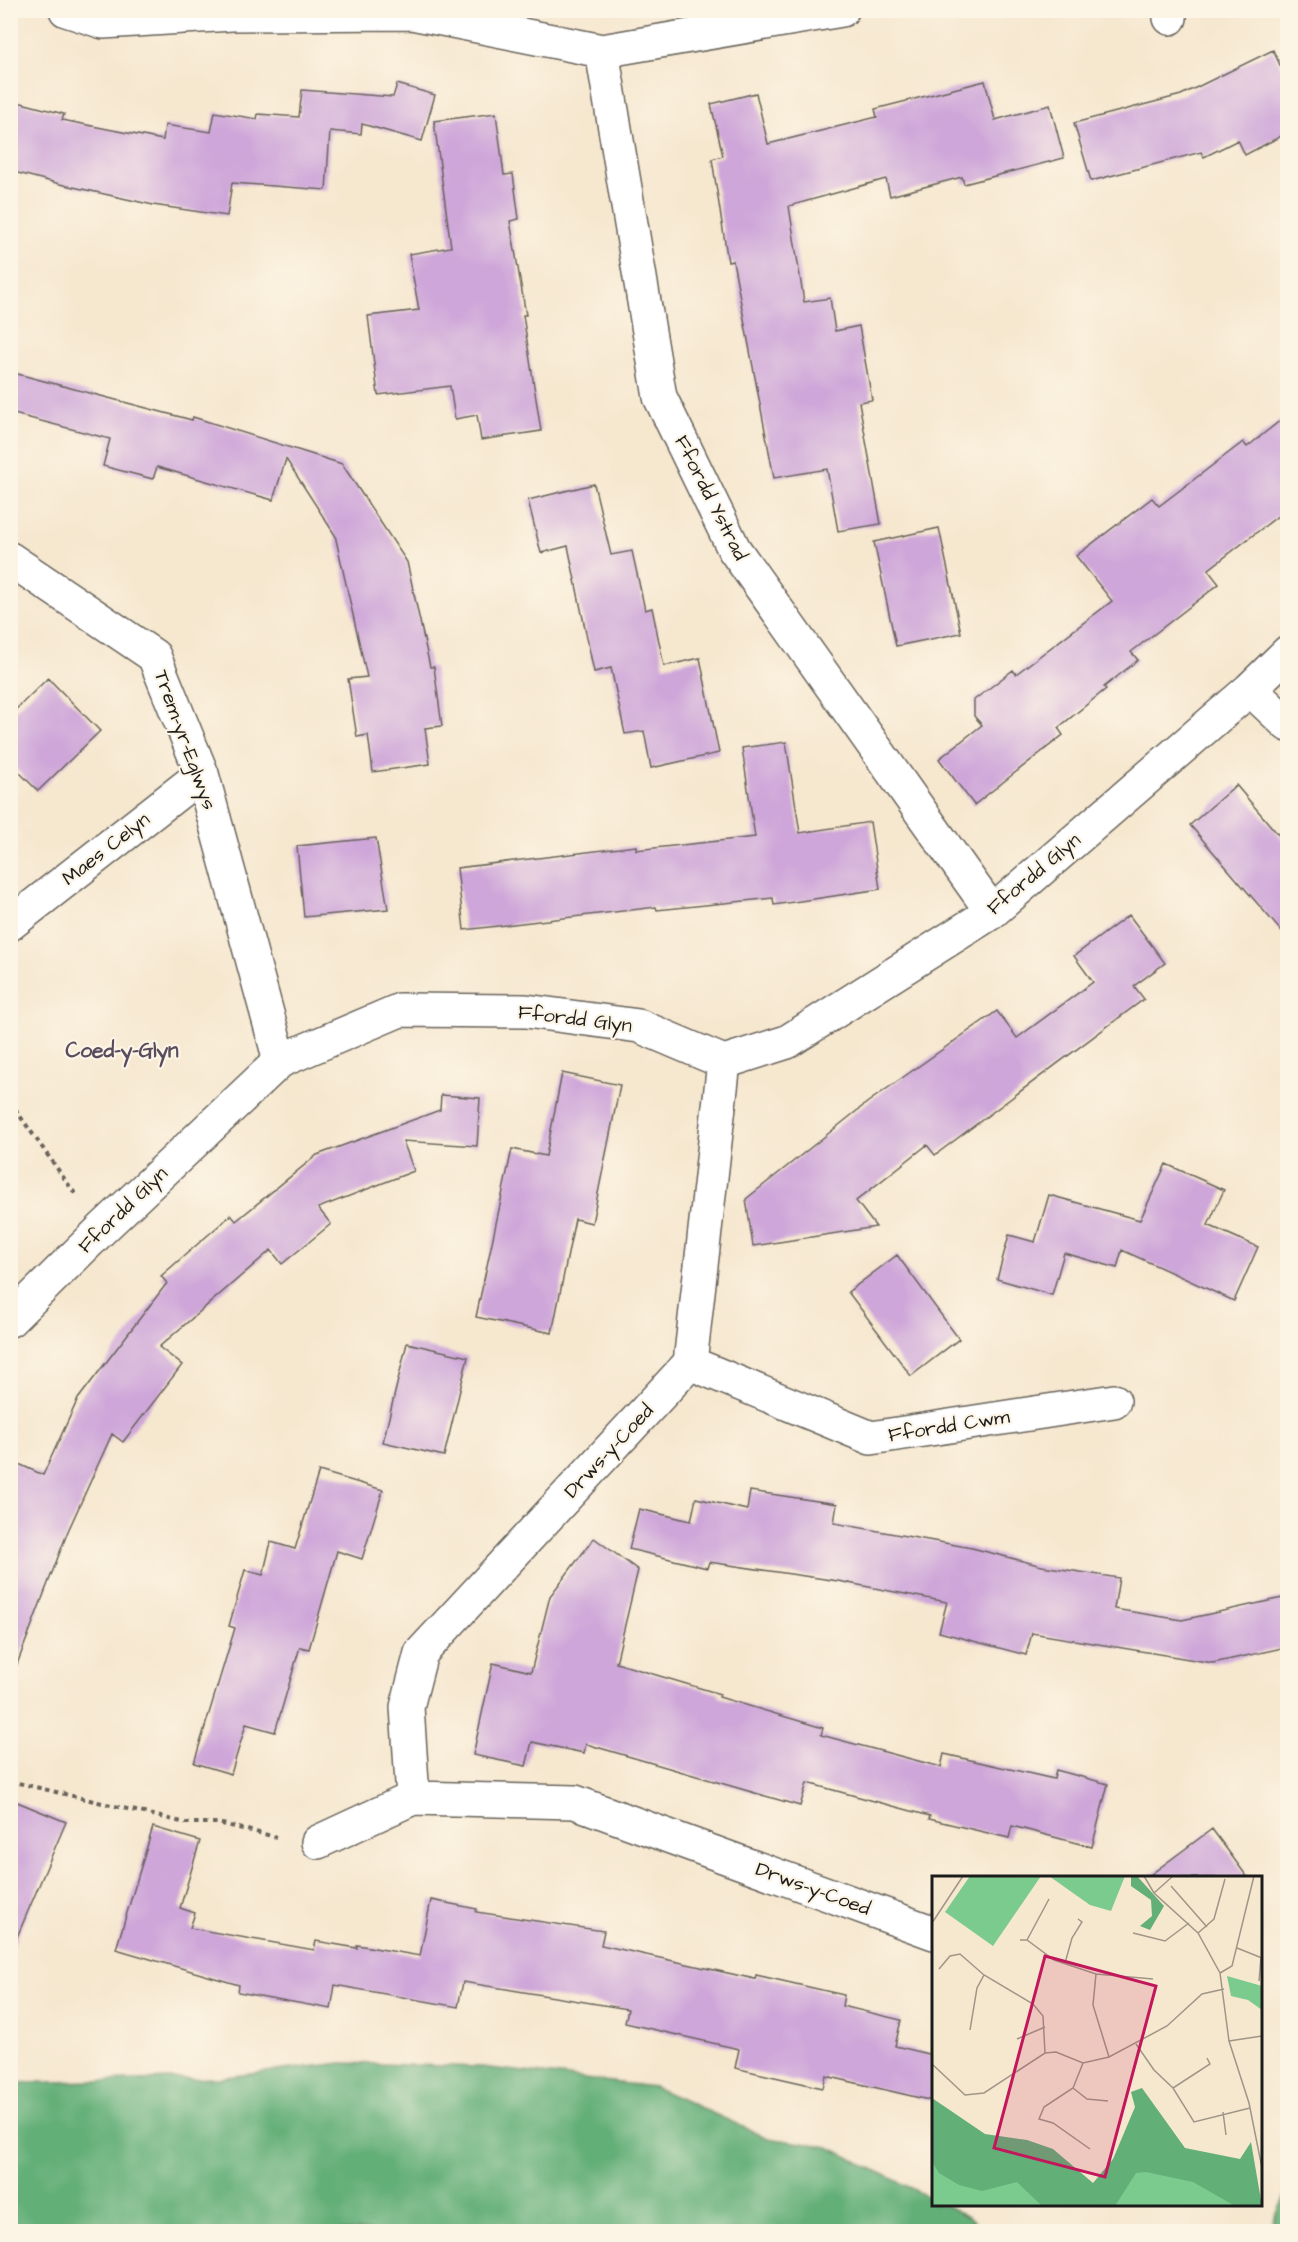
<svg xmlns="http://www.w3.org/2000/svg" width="1298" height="2242" font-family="'Architects Daughter',sans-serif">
<rect width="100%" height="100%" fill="#fcf5e5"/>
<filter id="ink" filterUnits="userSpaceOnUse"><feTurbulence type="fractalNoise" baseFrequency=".0167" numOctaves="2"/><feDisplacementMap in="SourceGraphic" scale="12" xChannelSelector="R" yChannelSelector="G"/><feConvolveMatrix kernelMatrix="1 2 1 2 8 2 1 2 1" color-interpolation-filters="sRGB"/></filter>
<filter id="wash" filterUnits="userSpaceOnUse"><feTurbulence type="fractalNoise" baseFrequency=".008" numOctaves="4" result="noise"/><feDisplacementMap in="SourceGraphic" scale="24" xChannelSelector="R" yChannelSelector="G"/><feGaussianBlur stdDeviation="1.35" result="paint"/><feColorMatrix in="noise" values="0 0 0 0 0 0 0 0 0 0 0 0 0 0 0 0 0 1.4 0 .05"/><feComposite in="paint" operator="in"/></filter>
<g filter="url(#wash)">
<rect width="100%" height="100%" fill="#f6e7cf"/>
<path fill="#63af78" stroke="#40664a" stroke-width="1.5" d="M 342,2063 L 482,2067 L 654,2087 L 768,2138 L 829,2147 L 933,2199 L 934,2204 C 952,2204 971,2219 985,2231 L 11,2231 L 11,2083 L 217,2078 Z
M 1287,2192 L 1287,2231 L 1269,2231 Z"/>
<g id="blocks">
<path fill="#cea6d9" d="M 1273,50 L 1287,80 L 1287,133 L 1245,155 L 1238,140 L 1204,157 L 1201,152 L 1091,181 L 1074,123 L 1181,95 Z
M 985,81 L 995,120 L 1050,105 L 1064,158 L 964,184 L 962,177 L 890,196 L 886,179 L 789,206 L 804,302 L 830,298 L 835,331 L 859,326 L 872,400 L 859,402 L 881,524 L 838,531 L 827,469 L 774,478 L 733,261 L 728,262 L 712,159 L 723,156 L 711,104 L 756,93 L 768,144 L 877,117 L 875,109 Z
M 397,84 L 435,95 L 422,141 L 362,124 L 361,134 L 330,131 L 326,190 L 232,183 L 227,216 L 153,205 L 60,184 L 10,171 L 10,100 L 64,114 L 62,120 L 163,140 L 165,125 L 211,132 L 215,112 L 257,119 L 258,114 L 299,117 L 302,90 L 393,97 Z
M 496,113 L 504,175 L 513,174 L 519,219 L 510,221 L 526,315 L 523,315 L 541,431 L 481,440 L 477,415 L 455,419 L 450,386 L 378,395 L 368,316 L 419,310 L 409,254 L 451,247 L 434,121 Z
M 10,372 L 192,420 L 193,417 L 342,464 L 407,562 L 430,667 L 434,667 L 442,726 L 425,728 L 430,764 L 373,772 L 368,735 L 357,737 L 348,679 L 367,677 L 335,535 L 286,459 L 273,500 L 157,467 L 153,479 L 103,466 L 110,439 L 10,413 Z
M 1287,415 L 1287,509 L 1208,570 L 1219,584 L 1131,652 L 1138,660 L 1104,687 L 1106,689 L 1058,728 L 1063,735 L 974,805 L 939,759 L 982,725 L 974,716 L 974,700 L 1013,670 L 1016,674 L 1112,601 L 1076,556 L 1152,498 L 1159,506 L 1243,442 L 1247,447 Z
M 594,484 L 611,555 L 632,551 L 645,610 L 652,608 L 664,666 L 700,658 L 719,753 L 651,768 L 644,731 L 625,734 L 611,668 L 594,672 L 568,546 L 541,553 L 528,500 Z
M 939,528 L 961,633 L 896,646 L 874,542 Z
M 48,678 L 100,731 L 38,791 L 10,763 L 10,715 Z
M 786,742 L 800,833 L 870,822 L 880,889 L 774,905 L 773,898 L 657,910 L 656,907 L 464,930 L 457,868 L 636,846 L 636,850 L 755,837 L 742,748 Z
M 1236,785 L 1287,845 L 1287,938 L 1190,825 Z
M 376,838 L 388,909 L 304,917 L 297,846 Z
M 1129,915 L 1165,963 L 1134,986 L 1144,999 L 935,1155 L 927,1145 L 856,1201 L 876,1227 L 753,1246 L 746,1199 L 868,1102 L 997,1011 L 1017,1038 L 1093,982 L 1074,956 Z
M 562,1073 L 620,1085 L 592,1223 L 575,1219 L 552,1333 L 476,1317 L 512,1149 L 546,1156 Z
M 441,1095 L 480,1098 L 477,1146 L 403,1141 L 414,1171 L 318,1208 L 331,1224 L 282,1264 L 271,1250 L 159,1347 L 182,1365 L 123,1442 L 112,1434 L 68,1531 L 14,1672 L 10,1672 L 10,1460 L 43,1475 L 78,1399 L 167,1283 L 161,1276 L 231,1215 L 236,1221 L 317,1155 L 440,1110 Z
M 1166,1164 L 1224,1190 L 1208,1225 L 1258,1247 L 1234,1301 L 1122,1250 L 1117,1268 L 1064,1253 L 1052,1295 L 997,1279 L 1009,1235 L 1035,1242 L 1049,1195 L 1140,1220 Z
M 897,1255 L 959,1339 L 911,1376 L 848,1292 Z
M 407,1343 L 468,1357 L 444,1456 L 383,1442 Z
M 319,1471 L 383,1490 L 362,1559 L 337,1551 L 309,1649 L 300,1647 L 275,1732 L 246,1724 L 231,1774 L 194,1763 L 235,1628 L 229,1626 L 245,1570 L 263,1575 L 271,1542 L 295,1549 Z
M 750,1491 L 837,1504 L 834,1523 L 972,1548 L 1042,1566 L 1119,1578 L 1114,1609 L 1182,1620 L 1287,1597 L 1287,1647 L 1213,1663 L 1032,1633 L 1026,1655 L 939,1632 L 947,1602 L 838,1581 L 709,1562 L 707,1568 L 629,1549 L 639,1509 L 691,1521 L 696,1498 L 747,1510 Z
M 594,1538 L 638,1570 L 616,1663 L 720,1694 L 719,1697 L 823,1728 L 821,1735 L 941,1767 L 944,1754 L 1054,1779 L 1056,1770 L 1108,1784 L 1092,1847 L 1012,1826 L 1009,1838 L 929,1819 L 930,1816 L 807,1783 L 800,1806 L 586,1744 L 584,1753 L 532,1742 L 526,1766 L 473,1755 L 493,1663 L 531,1672 L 550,1596 Z
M 10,1799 L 66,1822 L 11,1951 L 10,1951 Z
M 153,1827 L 200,1841 L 180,1908 L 195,1913 L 190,1928 L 314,1950 L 316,1941 L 357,1948 L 357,1945 L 420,1956 L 431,1900 L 477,1909 L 476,1912 L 604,1931 L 601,1945 L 755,1979 L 756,1975 L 844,1995 L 842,2006 L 901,2020 L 895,2046 L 933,2055 L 933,2101 L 826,2076 L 823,2088 L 735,2068 L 739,2049 L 625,2023 L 628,2009 L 463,1982 L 458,2007 L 335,1985 L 331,2009 L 238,1992 L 239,1985 L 116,1949 Z
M 1212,1829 L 1248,1878 L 1146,1878 Z"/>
</g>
</g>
<g filter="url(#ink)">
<use href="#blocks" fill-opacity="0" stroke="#68635b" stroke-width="1.5"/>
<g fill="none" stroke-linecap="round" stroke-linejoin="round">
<g stroke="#68635b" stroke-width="36">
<path id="minor" d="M 66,10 L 103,22 L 232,14 L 412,13 L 602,51 L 842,10
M 1169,10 L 1170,18
M 602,51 L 660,397 L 734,549 L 992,912
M 10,559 L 154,656 L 202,774 L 280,1061
M 1250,689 L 1288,725
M 10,924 L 202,774
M 724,1062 L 690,1363 L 421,1653 L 407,1707 L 413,1798 L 575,1802 L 934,1933
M 10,1320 L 101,1230 L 280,1061 L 400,1010 L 526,1011 L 639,1026 L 724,1062 L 787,1042 L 992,912 L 1250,689 L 1288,652
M 690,1363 L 871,1438 L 1114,1401
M 318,1842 L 413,1798"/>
</g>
<path stroke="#68635b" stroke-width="4" stroke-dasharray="4.5 4.5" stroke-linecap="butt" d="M 10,1102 L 76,1195
M 10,1781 L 186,1823 L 218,1823 L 276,1837"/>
<use href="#minor" stroke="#fff" stroke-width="33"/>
</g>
</g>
<g text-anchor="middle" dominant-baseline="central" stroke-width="4.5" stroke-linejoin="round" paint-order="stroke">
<g font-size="20" fill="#1c1c1c" stroke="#fcf5e5">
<text transform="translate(711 498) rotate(63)">Ffordd Ystrad</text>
<text transform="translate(185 740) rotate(70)">Trem-yr-Eglwys</text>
<text transform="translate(106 849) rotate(-38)">Maes Celyn</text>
<text transform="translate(1034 874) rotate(-40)">Ffordd Glyn</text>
<text transform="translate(575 1019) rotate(7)">Ffordd Glyn</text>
<text transform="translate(123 1210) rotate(-44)">Ffordd Glyn</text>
<text transform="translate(949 1426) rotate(-9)">Ffordd Cwm</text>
<text transform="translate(609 1451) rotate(-47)">Drws-y-Coed</text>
<text transform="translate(813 1889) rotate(20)">Drws-y-Coed</text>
</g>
<g font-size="21" font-weight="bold" fill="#5a4c5e" stroke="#fcf5e5">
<text x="122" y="1050">Coed-y-Glyn</text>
</g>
</g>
<g transform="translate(932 1876)">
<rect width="330" height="330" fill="#f6e7cf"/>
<path d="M 38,0 L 109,0 L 61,70 L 13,36 ZM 117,0 L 193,0 L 179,35 L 158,29 ZM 295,100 L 330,110 L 330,134 L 316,124 L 299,120 ZM 0,250 L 153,326 L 199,276 L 330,330 L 0,330 Z" fill="#7acb8d"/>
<path d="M 199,0 L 205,0 L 232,30 L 218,54 L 208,50 L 220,40 L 219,24 L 199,10 ZM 210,212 L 253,272 L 308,283 L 319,266 L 330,330 L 303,330 L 261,306 L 214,296 L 204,297 L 183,330 L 110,330 L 85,306 L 50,315 L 27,309 L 7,297 L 0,286 L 0,222 L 53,258 L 95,264 L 121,273 L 161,307 L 181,283 L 203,231 L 199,216 Z" fill="#63af78"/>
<path fill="none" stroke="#9f9687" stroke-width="1.5" d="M 212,0 L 222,17 L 266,57 L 288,97 L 297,165 L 317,227 L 330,292M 239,10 L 275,51M 222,17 L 241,0M 0,47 L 31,0M 201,57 L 233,65 L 257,47M 266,57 L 282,43 L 293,3M 88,64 L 95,64 L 122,84 L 164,98 L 221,103M 95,64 L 117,23M 305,72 L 330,82M 133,87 L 140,62 L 150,46 L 146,43M 7,93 L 18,80 L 28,78 L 52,99 L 101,128 L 111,140 L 113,177M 288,97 L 300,90 L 322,0M 164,98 L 161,129 L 177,181M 327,105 L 329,81M 38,154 L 45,112 L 52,99M 85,163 L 113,151M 297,165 L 330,160M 204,168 L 222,194 L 241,212 L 262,246 L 318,232M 151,187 L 141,212 L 112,231 L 107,243 L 121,247 L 158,273M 0,188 L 33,219 L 52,217 L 113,177 L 124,176 L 151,187 L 177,181 L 235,150 L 270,118 L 292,113M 141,212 L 155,223 L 176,225M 241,212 L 278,188 L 275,182M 291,236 L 294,259"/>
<path fill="#c2185b" fill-opacity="0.15" stroke="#c2185b" stroke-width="3" d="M 113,80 L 224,110 L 173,301 L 62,272 Z"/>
<rect width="330" height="330" fill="none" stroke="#1c1c1c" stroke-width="3"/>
</g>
<rect width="1298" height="2242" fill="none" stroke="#fcf5e5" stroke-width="36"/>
</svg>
